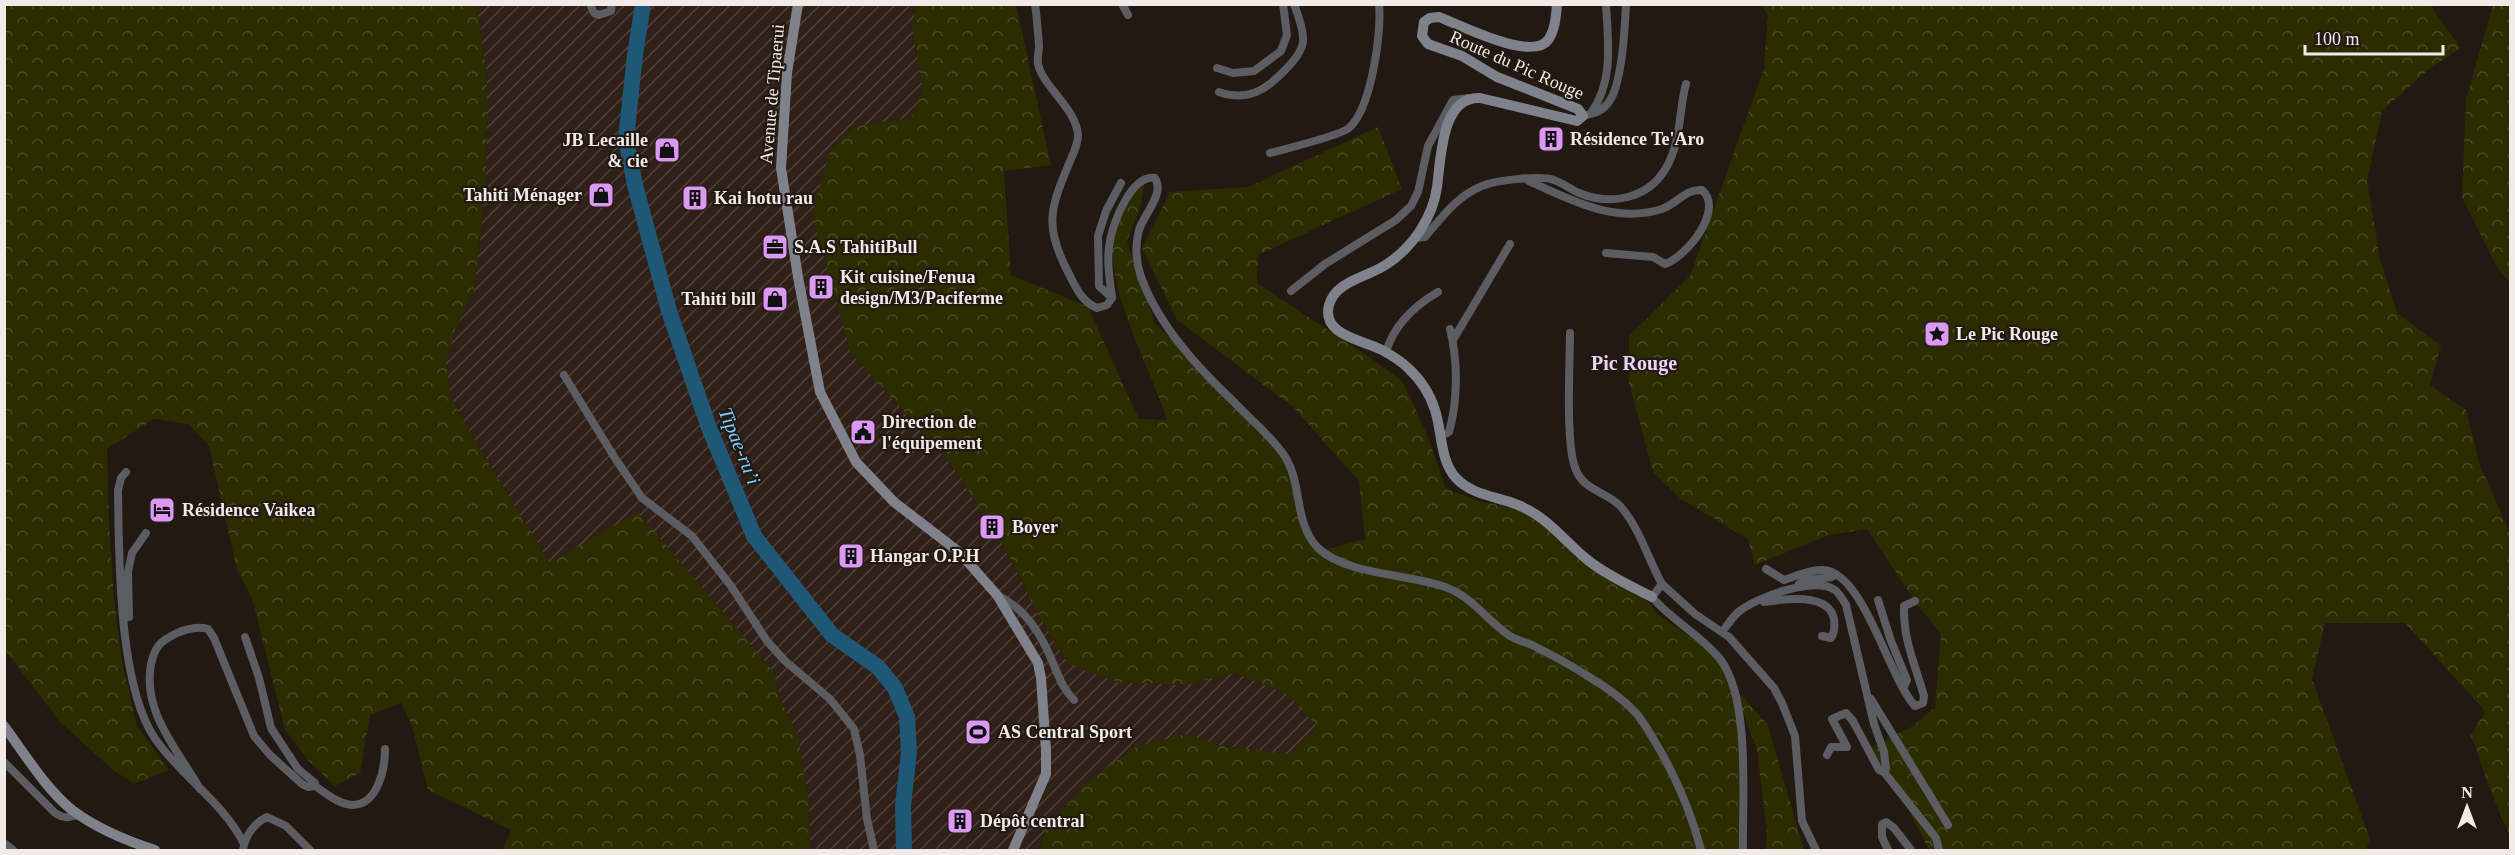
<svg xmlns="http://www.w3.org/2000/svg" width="2515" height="855" font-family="'Times New Roman',serif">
<defs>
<pattern id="industrial-furrows" width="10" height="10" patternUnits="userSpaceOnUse" patternTransform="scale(1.5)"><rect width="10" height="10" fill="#302017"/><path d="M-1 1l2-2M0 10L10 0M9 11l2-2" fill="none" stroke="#4e4139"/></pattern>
<pattern id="forest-crowns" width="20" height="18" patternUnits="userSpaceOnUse" patternTransform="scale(1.5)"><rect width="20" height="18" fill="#2b2c00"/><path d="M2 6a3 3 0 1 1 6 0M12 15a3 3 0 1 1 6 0" fill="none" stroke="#4a4b25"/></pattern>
</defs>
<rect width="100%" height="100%" fill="#221913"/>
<path fill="url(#industrial-furrows)" d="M 477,5 L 917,5 L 912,26 L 923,88 L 911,118 L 853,127 L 831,149 L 851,353 L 952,465 L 1005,548 L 1036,611 L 1069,665 L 1119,682 L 1184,685 L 1235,673 L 1287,694 L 1318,727 L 1289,755 L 1218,745 L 1186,734 L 1045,831 L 1039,850 L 810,850 L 809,808 L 798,735 L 781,700 L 773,671 L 550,563 L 464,423 L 451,397 L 446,363 L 454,332 L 474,291 L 486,189 L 487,79 Z"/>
<path fill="url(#forest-crowns)" d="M 5,4 L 477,5 L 487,79 L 486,189 L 474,291 L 454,332 L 446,363 L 451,397 L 464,423 L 550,563 L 638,512 L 773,671 L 781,700 L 798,735 L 809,808 L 810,850 L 502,850 L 511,830 L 428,790 L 412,726 L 401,703 L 370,715 L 360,773 L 335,786 L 308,760 L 285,730 L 252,598 L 237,570 L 209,446 L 188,424 L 154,419 L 107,449 L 109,523 L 114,599 L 122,662 L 137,726 L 169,770 L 134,784 L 112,769 L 60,722 L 5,650 Z
M 917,5 L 1016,5 L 1051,165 L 1004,171 L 1011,275 L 1088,307 L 1139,419 L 1167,420 C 1150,363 1090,266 1121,210 C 1127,200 1138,190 1145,182 L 1141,204 L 1127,242 L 1155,323 L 1252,419 L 1295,478 L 1311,539 L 1322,551 L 1365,539 L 1359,481 L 1293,407 L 1177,320 L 1142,248 L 1170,192 L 1248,187 L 1378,127 L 1402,189 L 1258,255 L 1257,283 L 1375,361 L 1403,382 L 1428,437 L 1446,489 L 1478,501 L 1519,509 L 1626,586 L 1650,604 L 1656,613 L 1705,647 L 1731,677 L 1741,743 L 1743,850 L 1039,850 L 1045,831 L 1084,785 L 1135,747 L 1186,734 L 1218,745 L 1289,755 L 1318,727 L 1287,694 L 1235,673 L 1184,685 L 1119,682 L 1069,665 L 1036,611 L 1005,548 L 952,465 L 851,353 L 812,215 L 831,149 L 853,127 L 911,118 L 923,88 L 912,26 Z
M 1762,5 L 2430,5 L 2461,48 L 2429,69 L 2382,111 L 2367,181 L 2380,259 L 2397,313 L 2441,346 L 2430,385 L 2466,410 L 2480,465 L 2510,534 L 2510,836 L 2495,802 L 2471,736 L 2485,711 L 2405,623 L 2325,623 L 2312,679 L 2370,839 L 2366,850 L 1929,850 L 1903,799 L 1870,748 L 1913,726 L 1935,707 L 1941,634 L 1916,603 L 1867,529 L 1829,535 L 1755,565 L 1748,539 L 1681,499 L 1653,472 L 1629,383 L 1629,336 L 1690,276 L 1764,68 L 1768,16 Z
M 2493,5 L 2510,5 L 2510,283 L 2497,267 L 2462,197 L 2466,99 Z
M 1734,687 L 1768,725 L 1804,850 L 1765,850 L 1767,833 L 1757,750 Z"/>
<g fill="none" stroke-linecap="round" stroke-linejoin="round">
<path stroke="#1e5876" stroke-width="16" d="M 643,4 L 635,55 L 626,139 L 635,185 L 669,311 L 708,425 L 754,536 L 832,635 L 878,667 L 895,688 L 907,717 L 909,752 L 903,805 L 904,850"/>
<path stroke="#5b5d62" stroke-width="8" d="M 590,4 L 594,13 L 599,15 L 611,11 L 612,4
M 1035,4 C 1037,18 1038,32 1039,46 C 1039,51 1037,58 1038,64 C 1043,87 1076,108 1078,135 C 1078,146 1072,156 1068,166 C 1049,211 1045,229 1069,274 C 1076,288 1082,302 1097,308 L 1107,305 L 1112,298 C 1110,280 1106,260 1110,241 C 1113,222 1132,174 1155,178 C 1165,194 1144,214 1139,230 C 1135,245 1136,262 1141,277 C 1159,326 1198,368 1235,403 C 1252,421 1270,435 1284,455 C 1303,483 1293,522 1318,548 C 1346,575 1410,574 1445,587 C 1472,596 1487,621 1510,636 C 1516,640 1525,642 1532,645 C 1550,654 1569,664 1586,675 C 1603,685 1623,699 1636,713 C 1644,722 1650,734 1657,745 C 1677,779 1691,812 1701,850
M 1122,4 L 1128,15
M 1217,68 L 1233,73 L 1254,71 L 1281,51 L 1287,35 L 1283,4
M 1219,92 C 1248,102 1266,90 1286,69 C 1293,62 1302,52 1303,41 C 1304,30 1298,15 1294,4
M 1591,113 C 1614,81 1608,42 1606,4
M 1583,116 C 1593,113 1602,112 1608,103 C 1622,87 1625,27 1626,4
M 1270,153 C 1285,149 1339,136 1349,128 C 1371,109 1382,33 1379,4
M 1529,181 C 1570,200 1615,224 1662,209 C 1677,204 1685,189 1702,190 C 1725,210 1686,257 1665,264 L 1653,257 L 1606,253
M 1415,238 L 1425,237 C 1442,217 1457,196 1482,186 C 1496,180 1541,175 1554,180 C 1563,183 1570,189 1579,193 C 1611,206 1648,199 1666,168 C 1682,140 1678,113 1686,84
M 1291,291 L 1325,264 L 1396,220 L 1411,206 L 1418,192 L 1428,146 L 1453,100 L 1469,98
M 1112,298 L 1099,286 L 1098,236 L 1106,211 L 1121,183
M 1570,333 C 1570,363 1565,446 1576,470 C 1584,491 1608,492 1621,507 C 1640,529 1648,559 1662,584
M 1453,340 L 1510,244
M 1386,352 C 1394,325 1414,306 1438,292
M 564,375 L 613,455 L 642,498 L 692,536 L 731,586 L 767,641 L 785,661 L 830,699 L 854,729 L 860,755 L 867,819 L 874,850
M 1441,436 L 1449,432 C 1458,401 1458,360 1450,329
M 126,472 L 121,478 L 118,490 C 119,555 118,687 156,740 C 182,777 224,803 244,844
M 1766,569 L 1784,580 C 1797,576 1816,567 1829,571 C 1866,582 1889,677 1915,706 L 1923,703 L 1924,696 C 1915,664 1903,640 1904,606 L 1915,601
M 1799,584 L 1807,580 L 1832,577 L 1833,573
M 997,595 C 1026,609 1041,634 1053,663 C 1059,677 1063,689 1074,700
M 1878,600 L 1891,641 L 1907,680 L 1904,687
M 1764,602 C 1783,599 1829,592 1834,619 C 1835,626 1834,633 1831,638 L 1822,636
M 129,617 L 128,572 L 132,553 L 146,533
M 1722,632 C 1728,625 1733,615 1741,610 C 1759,597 1814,576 1835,590 C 1840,594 1843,600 1846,605 L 1874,724 L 1884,752 L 1886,769 L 1884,772
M 1871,699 L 1948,825
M 1827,755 L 1831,747 L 1847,747 L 1832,719 L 1846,713 L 1853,721 L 1879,770 L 1884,772 L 1936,838 L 1939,850
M 4,762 L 55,813 C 64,819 69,818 80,814
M 315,786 C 326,793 338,804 352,805 C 378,805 385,769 385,749
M 200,789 C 178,750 142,712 151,664 C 154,652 157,644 168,638 C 179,631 195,625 208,629 L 214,638 L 254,736 L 270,755 L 302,784 L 308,787 L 315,786 L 315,783 L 298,769 L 271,728 L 259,678 L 245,637
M 4,843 L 13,850
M 243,850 C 245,836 254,823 267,817 L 286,826 L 310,850
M 1743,850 C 1742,801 1751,699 1720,659 C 1701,635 1671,620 1652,597 L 1662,584 L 1695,614 L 1729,637 L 1774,688 L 1782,703 L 1795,736 L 1802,821 L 1816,850
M 1888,850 L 1882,837 L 1882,824 L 1886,822 L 1894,828 L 1911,850"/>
<path stroke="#7f828b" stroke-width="10" d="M 798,4 L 787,73 L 781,168 L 798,277 L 820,392 L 856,462 L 894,502 L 959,552 L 997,595 L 1038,663 L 1041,678 L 1046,750 L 1046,774 L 1013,850
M 1557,4 C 1556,16 1555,31 1548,40 C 1532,62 1460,25 1439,17 L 1430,18 L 1424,22 L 1422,36 L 1428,44 L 1462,56 L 1497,77 L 1578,109 L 1583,116 L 1577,121 L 1480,98 C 1441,96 1441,159 1437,187 C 1433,217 1413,247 1387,264 C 1369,277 1336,280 1329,305 C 1321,336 1364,340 1382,350 C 1391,355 1401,361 1408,368 C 1420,379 1430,394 1435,410 C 1442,431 1440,461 1456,478 C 1473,496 1497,496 1518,505 C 1548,517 1565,542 1589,561 C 1608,576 1631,586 1652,597
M 4,726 C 25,754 45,788 72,810 C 96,828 127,841 155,850"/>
</g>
<defs>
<g id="building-square" transform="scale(1.35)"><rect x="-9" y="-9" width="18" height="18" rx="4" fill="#dc99f4" stroke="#221913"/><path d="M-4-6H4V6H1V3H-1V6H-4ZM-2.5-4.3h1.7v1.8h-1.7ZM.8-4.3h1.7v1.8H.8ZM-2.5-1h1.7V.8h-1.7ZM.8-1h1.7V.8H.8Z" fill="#111"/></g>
<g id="shop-square" transform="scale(1.35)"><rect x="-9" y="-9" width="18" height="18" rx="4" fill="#dc99f4" stroke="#221913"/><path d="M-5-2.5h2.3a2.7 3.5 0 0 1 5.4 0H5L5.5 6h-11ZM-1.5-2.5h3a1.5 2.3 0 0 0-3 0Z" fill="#111"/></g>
<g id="office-square" transform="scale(1.35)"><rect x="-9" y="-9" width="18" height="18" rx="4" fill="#dc99f4" stroke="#221913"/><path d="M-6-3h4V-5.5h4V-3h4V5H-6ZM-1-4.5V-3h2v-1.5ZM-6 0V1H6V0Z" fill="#111"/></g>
<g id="sight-square" transform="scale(1.35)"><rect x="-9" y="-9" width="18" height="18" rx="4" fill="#dc99f4" stroke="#221913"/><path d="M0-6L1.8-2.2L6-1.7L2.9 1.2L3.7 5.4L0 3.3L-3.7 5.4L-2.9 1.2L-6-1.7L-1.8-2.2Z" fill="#111"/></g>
<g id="civic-square" transform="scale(1.35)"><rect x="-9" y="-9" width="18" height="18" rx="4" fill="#dc99f4" stroke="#221913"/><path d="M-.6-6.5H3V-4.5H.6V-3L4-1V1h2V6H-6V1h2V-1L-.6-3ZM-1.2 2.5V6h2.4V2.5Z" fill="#111"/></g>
<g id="hotel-square" transform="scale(1.35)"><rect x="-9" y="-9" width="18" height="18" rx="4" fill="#dc99f4" stroke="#221913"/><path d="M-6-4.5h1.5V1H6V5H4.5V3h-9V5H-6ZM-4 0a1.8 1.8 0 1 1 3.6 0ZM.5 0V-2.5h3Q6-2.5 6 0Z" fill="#111"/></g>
<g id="stadium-square" transform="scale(1.35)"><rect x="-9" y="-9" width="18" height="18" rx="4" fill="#dc99f4" stroke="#221913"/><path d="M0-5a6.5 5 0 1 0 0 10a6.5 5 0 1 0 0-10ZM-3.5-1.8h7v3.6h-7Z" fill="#111"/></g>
</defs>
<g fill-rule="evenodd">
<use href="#building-square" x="1551" y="139"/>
<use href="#shop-square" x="667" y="150"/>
<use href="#shop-square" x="601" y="195"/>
<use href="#building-square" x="695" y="198"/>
<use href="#office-square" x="775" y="247"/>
<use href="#building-square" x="821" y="287"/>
<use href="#shop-square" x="775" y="299"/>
<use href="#sight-square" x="1937" y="334"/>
<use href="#civic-square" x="863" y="432"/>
<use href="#hotel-square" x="162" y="510"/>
<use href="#building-square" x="992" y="527"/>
<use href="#building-square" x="851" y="556"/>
<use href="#stadium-square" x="978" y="732"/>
<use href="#building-square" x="960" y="821"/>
</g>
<g text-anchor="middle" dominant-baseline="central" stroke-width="4.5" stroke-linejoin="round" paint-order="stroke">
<g font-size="18" fill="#f1eae6" stroke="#221913">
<text transform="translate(1517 65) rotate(24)">Route du Pic Rouge</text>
<text transform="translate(772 94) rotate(-85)">Avenue de Tipaerui</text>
</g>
<g font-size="18" font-weight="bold" fill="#f1eae6" stroke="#221913" text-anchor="start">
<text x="1570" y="139">Résidence Te'Aro</text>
<text x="648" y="140" text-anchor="end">JB Lecaille<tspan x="648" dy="21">&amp; cie</tspan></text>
<text x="582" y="195" text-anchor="end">Tahiti Ménager</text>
<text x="714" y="198">Kai hotu rau</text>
<text x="794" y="247">S.A.S TahitiBull</text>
<text x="840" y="277">Kit cuisine/Fenua<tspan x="840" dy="21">design/M3/Paciferme</tspan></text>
<text x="756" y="299" text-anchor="end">Tahiti bill</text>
<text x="1956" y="334">Le Pic Rouge</text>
<text x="882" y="422">Direction de<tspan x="882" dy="21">l'équipement</tspan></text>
<text x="182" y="510">Résidence Vaikea</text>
<text x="1012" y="527">Boyer</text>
<text x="870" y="556">Hangar O.P.H</text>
<text x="998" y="732">AS Central Sport</text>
<text x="980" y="821">Dépôt central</text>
</g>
<g font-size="20" font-weight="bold" fill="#edd1f7" stroke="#221913">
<text x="1634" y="363">Pic Rouge</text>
</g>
<g font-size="20" font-style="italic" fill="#7acfff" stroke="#221913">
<text transform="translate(740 446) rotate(68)">Tipae-ru’i</text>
</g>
</g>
<rect width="2515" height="855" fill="none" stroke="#f1eae6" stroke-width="12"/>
<g transform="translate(2467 807)" stroke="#221913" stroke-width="4.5" paint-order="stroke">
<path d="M0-4.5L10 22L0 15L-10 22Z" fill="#f1eae6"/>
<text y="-9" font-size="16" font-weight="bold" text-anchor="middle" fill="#f1eae6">N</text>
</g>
<path d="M2305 45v9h138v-9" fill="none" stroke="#f1eae6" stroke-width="3"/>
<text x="2314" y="45" font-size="18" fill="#f1eae6" stroke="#221913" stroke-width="4.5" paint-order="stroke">100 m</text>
</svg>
